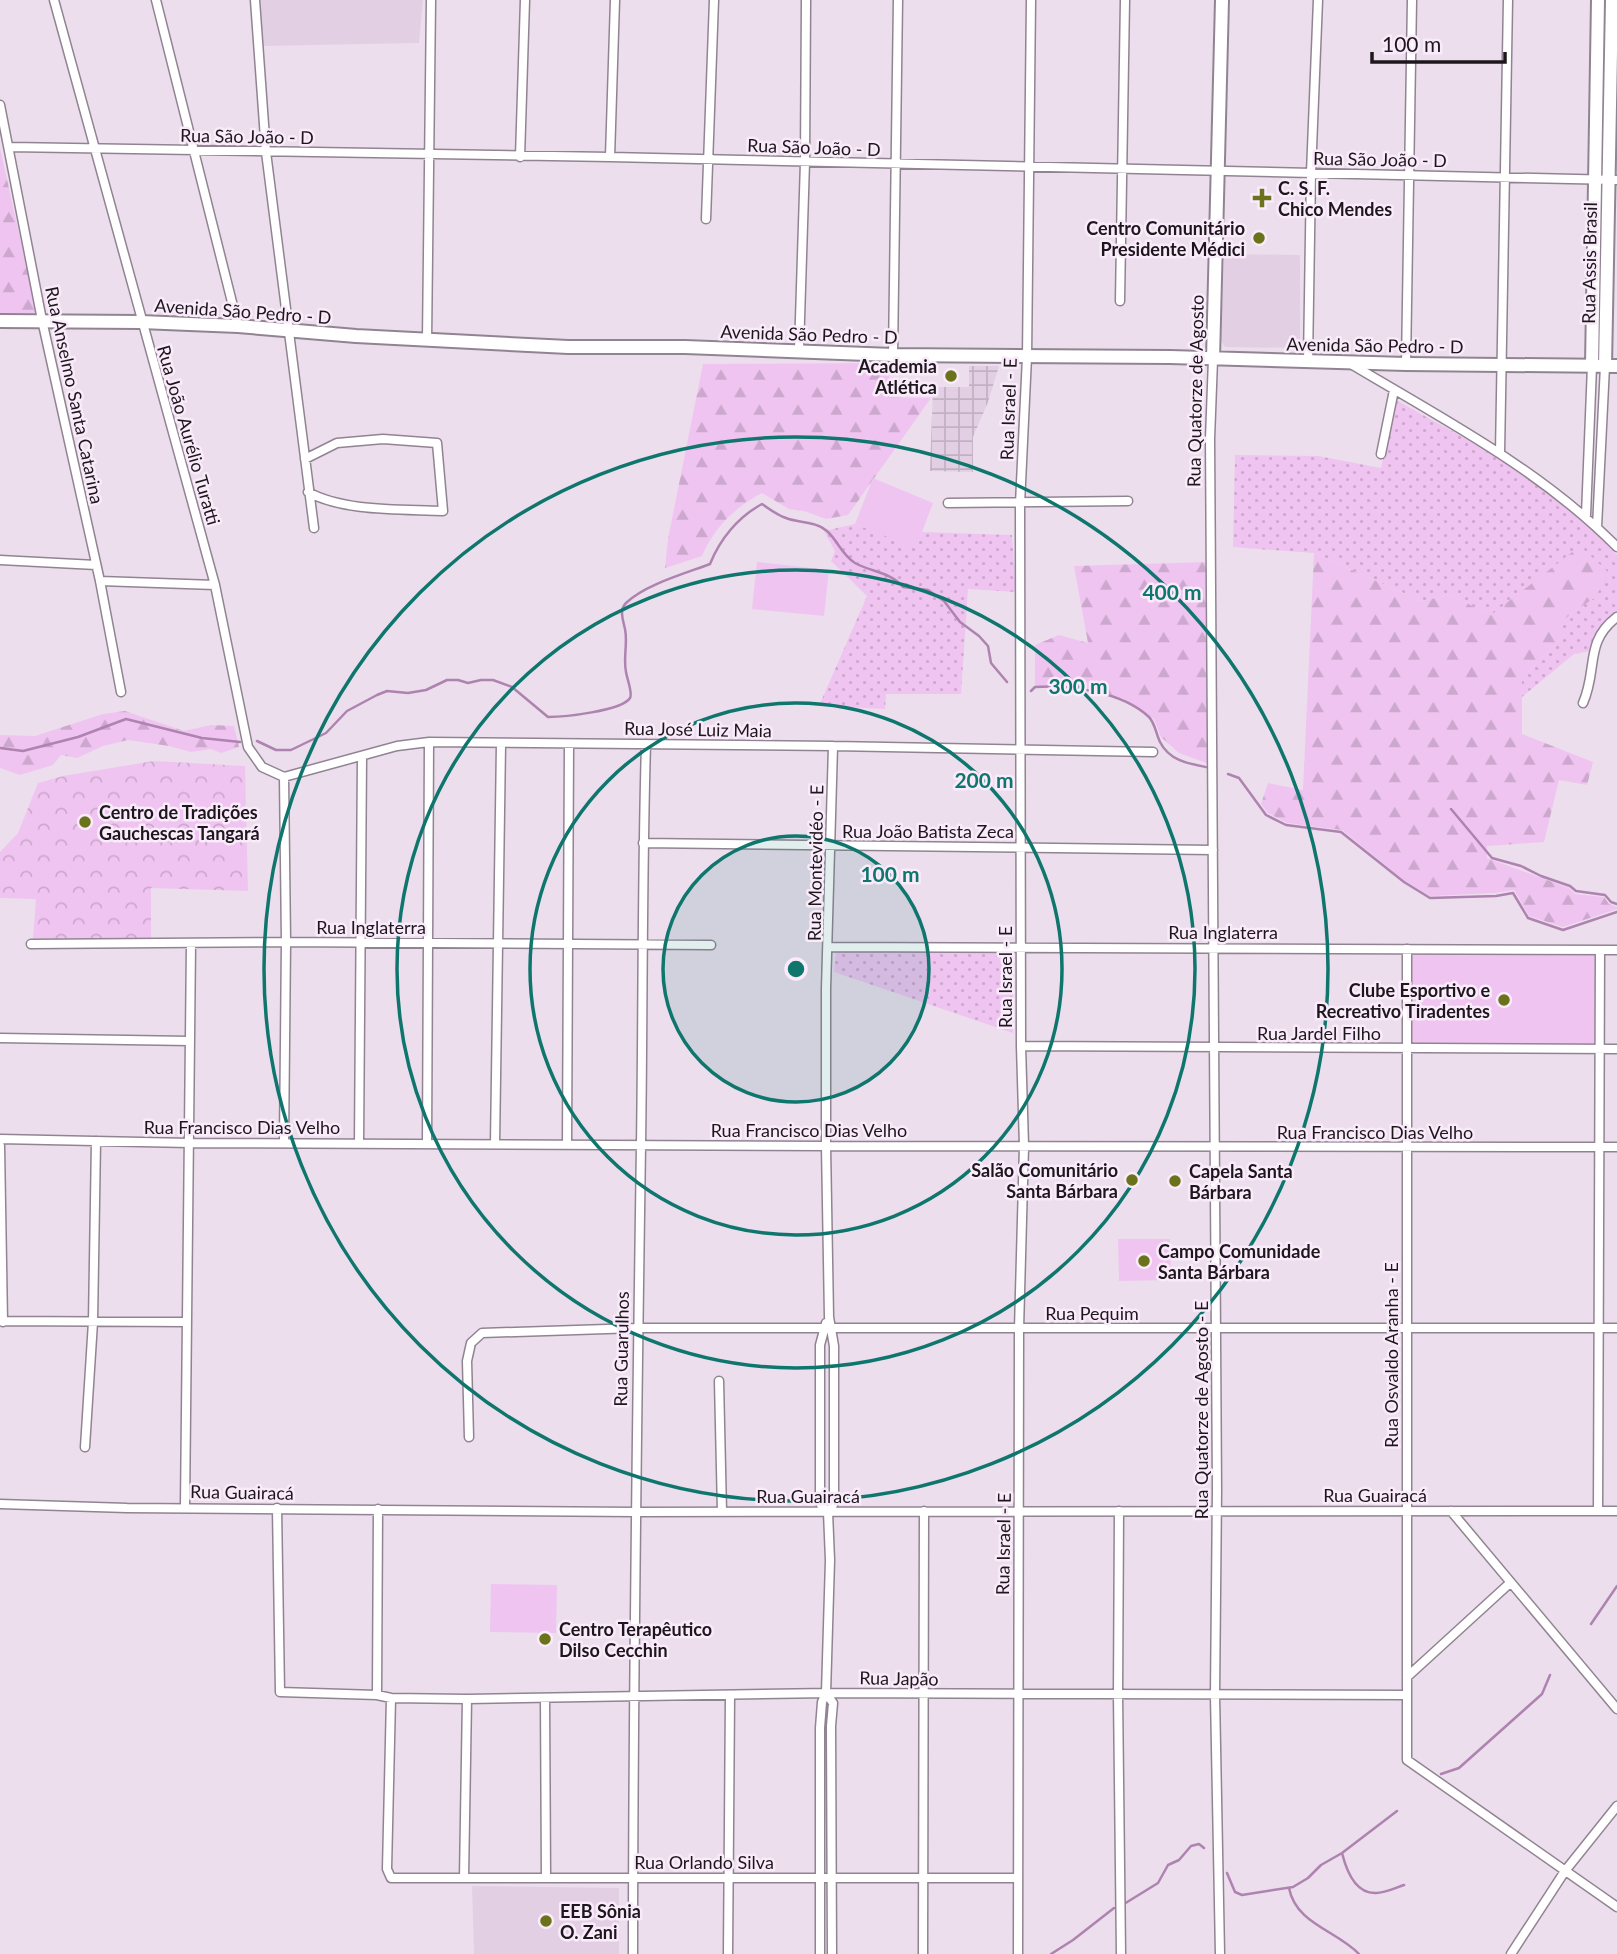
<svg xmlns="http://www.w3.org/2000/svg" width="1617" height="1954" font-family="Lato,sans-serif">
<defs>
<pattern id="industrial-grid" width="8" height="8" patternUnits="userSpaceOnUse" patternTransform="scale(1.75)"><rect width="8" height="8" fill="#e3cfe4"/><path d="M0 4h8M4 0v8" fill="none" stroke="#c2b1c3"/></pattern>
<pattern id="grass-dots" width="8" height="8" patternUnits="userSpaceOnUse" patternTransform="scale(1.75)"><rect width="8" height="8" fill="#f0c4f1"/><path d="M2 2h.1M6 6h.1" fill="none" stroke="#cda8ce" stroke-width="1.8" stroke-linecap="round"/></pattern>
<pattern id="forest-firs" width="22" height="20" patternUnits="userSpaceOnUse" patternTransform="scale(1.75)"><rect width="22" height="20" fill="#f0c4f1"/><path d="M5 1l3.5 6h-7zM16 11l3.5 6h-7z" fill="#cda8ce"/></pattern>
<pattern id="park-crowns" width="20" height="18" patternUnits="userSpaceOnUse" patternTransform="scale(1.75)"><rect width="20" height="18" fill="#f0c4f1"/><path d="M2 6a3 3 0 1 1 6 0M12 15a3 3 0 1 1 6 0" fill="none" stroke="#cda8ce"/></pattern>
</defs>
<rect width="100%" height="100%" fill="#ecdeed"/>
<path fill="#e3cfe4" d="M 261,0 L 423,0 L 419,43 L 262,46 Z
M 1224,254 L 1300,255 L 1300,348 L 1225,347 L 1221,341 Z
M 472,1886 L 619,1888 L 619,1954 L 474,1954 Z"/>
<path fill="url(#industrial-grid)" d="M 969,366 L 999,366 L 988,402 L 973,437 L 973,472 L 930,471 L 933,387 L 969,387 Z"/>
<path fill="url(#grass-dots)" d="M 1396,400 C 1460,436 1528,470 1583,520 C 1595,531 1606,544 1617,555 L 1617,612 L 1600,626 L 1590,651 L 1574,654 L 1522,697 L 1522,678 L 1564,635 L 1555,625 L 1594,598 L 1491,615 L 1450,595 L 1421,601 L 1314,553 L 1233,547 L 1235,455 L 1318,456 L 1381,468 Z
M 855,524 L 916,547 L 922,532 L 1012,535 L 1016,592 L 968,589 L 961,694 L 886,694 L 885,709 L 819,706 L 867,596 L 831,561 L 835,551 L 824,531 Z
M 836,951 L 1012,953 L 1013,1033 L 834,972 Z"/>
<path fill="url(#forest-firs)" d="M 0,148 L 37,314 L 0,314 Z
M 889,363 L 889,397 L 931,398 L 848,515 L 826,519 L 804,511 L 789,509 L 762,493 C 735,507 714,528 702,556 L 665,568 L 668,539 L 703,364 Z
M 1580,546 L 1610,574 L 1594,598 L 1556,625 L 1564,635 L 1522,678 L 1522,734 L 1593,762 L 1587,785 L 1559,780 L 1544,842 L 1487,846 L 1487,858 L 1569,888 L 1575,894 L 1604,897 L 1609,904 L 1617,907 L 1617,909 L 1563,927 L 1529,916 L 1514,890 L 1495,893 L 1430,896 L 1405,881 L 1342,830 L 1287,823 L 1268,813 L 1261,804 L 1268,783 L 1303,790 L 1314,553 L 1421,601 L 1450,595 L 1491,615 Z
M 1208,562 L 1209,764 L 1179,753 L 1161,737 L 1154,719 L 1123,698 L 1065,682 L 1035,687 L 1035,645 L 1059,635 L 1088,643 L 1074,566 Z
M 125,711 L 184,731 L 211,725 L 234,726 L 239,747 L 221,753 L 211,749 L 191,752 L 169,746 L 128,740 L 103,746 L 77,758 L 61,755 L 53,765 L 20,775 L 0,768 L 0,735 L 35,736 L 103,714 Z"/>
<path fill="url(#park-crowns)" d="M 154,761 L 245,766 L 248,891 L 151,888 L 151,938 L 33,939 L 36,899 L 0,898 L 0,852 L 18,833 L 38,783 L 63,776 Z"/>
<path fill="#f0c4f1" d="M 873,478 L 933,503 L 916,548 L 855,524 Z
M 757,562 L 829,570 L 824,616 L 752,609 Z
M 1411,953 L 1596,954 L 1596,1045 L 1411,1045 Z
M 1170,1239 L 1171,1280 L 1119,1281 L 1118,1239 Z
M 491,1584 L 557,1585 L 556,1633 L 490,1632 Z"/>
<g fill="none" stroke-linecap="round" stroke-linejoin="round">
<path stroke="#ae83b0" stroke-width="2.5" d="M 1031,691 L 1035,687 C 1070,685 1121,691 1149,717 C 1155,723 1156,734 1160,742 C 1170,762 1191,764 1211,768
M 257,741 L 276,750 L 291,750 L 326,733 L 347,711 L 377,695 L 387,691 L 408,693 L 426,690 L 447,680 L 458,680 L 468,683 L 481,680 L 493,680 L 512,687 L 548,717 C 563,717 622,711 630,698 C 633,693 627,679 626,672 C 623,658 628,643 625,629 C 623,620 619,610 626,603 C 644,585 686,573 710,564 C 720,539 738,517 762,504 C 769,509 777,515 786,518 C 798,523 816,521 827,531 C 838,541 842,555 855,563 C 871,572 891,572 903,587 L 928,590 L 944,601 L 960,622 L 979,636 L 988,646 L 991,663 L 1007,682
M 0,748 L 23,751 L 78,737 L 126,719 L 202,738 L 240,742
M 1228,774 L 1239,778 L 1266,815 L 1286,825 L 1341,832 L 1404,882 L 1430,898 L 1496,896 L 1513,893 L 1528,918 L 1563,930 L 1617,912
M 1451,809 L 1492,858 L 1521,866 L 1541,876 L 1570,886 L 1576,891 L 1605,895 L 1611,902 L 1617,904
M 1591,1624 L 1617,1586
M 1441,1774 L 1459,1768 L 1542,1694 L 1550,1675
M 1342,1853 C 1346,1869 1355,1894 1376,1893 C 1385,1893 1395,1888 1404,1885
M 1227,1873 L 1235,1892 L 1242,1895 L 1293,1887 L 1308,1878 L 1321,1865 L 1342,1853 L 1397,1811
M 1289,1888 C 1296,1924 1336,1930 1359,1954
M 1124,1904 L 1158,1883 L 1168,1865 L 1179,1860 L 1191,1846 L 1199,1844 L 1204,1848
M 1051,1954 L 1073,1940 L 1114,1908"/>
<g stroke="#918492" stroke-width="11">
<path id="street" d="M 54,0 L 215,585 L 248,747 L 262,767 L 284,777 L 397,746 L 429,742 L 833,746 L 1153,752
M 156,0 L 238,326
M 255,0 L 266,152 L 314,528
M 0,105 L 42,320 L 100,581 L 121,692
M 10,147 L 610,157 L 1617,180
M 520,157 L 525,0
M 610,157 L 615,0
M 706,219 L 714,0
M 1120,301 L 1125,0
M 427,340 L 431,0
M 799,350 L 805,162 L 806,0
M 893,355 L 898,0
M 1213,359 L 1210,439 L 1217,1490 L 1215,1695 L 1220,1954
M 1308,361 L 1311,173 L 1318,0
M 1351,364 C 1443,419 1541,470 1617,547
M 1406,364 L 1412,0
M 1500,453 L 1508,0
M 1381,454 L 1394,390
M 305,459 L 337,443 L 383,439 L 437,443 L 443,511 C 402,509 344,512 308,492
M 948,503 L 1128,501
M 1586,515 L 1592,366
M 1597,527 L 1605,366
M 0,560 L 96,565
M 100,581 L 215,585
M 1583,703 C 1598,669 1584,642 1617,617
M 643,843 L 1213,850
M 31,944 L 286,942 L 711,945
M 829,947 L 1617,950
M 1407,949 L 1407,1760 L 1617,1907
M 0,1038 L 190,1041
M 1021,1046 L 1617,1049
M 0,1139 L 189,1143 L 826,1146 L 1617,1147
M 284,1143 L 286,942 L 284,777
M 359,1143 L 362,756
M 427,1144 L 429,742
M 495,1144 L 501,744
M 567,1144 L 569,745
M 0,1146 L 3,1322
M 0,1321 L 187,1322
M 826,1323 L 820,1345 L 820,1499 L 821,1505 L 828,1512
M 719,1381 L 722,1512
M 469,1437 L 467,1361 L 471,1343 L 482,1333 L 637,1328 L 1617,1328
M 85,1447 L 93,1322 L 96,1141
M 0,1504 L 127,1508 L 635,1512 L 1617,1511
M 185,1507 L 191,943
M 277,1508 L 280,1692 L 377,1695 L 391,1698 L 467,1699 L 829,1693 L 1407,1695
M 1119,1511 L 1118,1695 L 1121,1954
M 1451,1511 L 1617,1709
M 1598,1511 L 1600,950
M 1407,1677 L 1510,1583
M 826,1693 L 833,1703 L 831,1726 L 832,1954
M 377,1695 L 378,1509
M 391,1698 L 387,1869 L 391,1878 L 1018,1878
M 545,1698 L 546,1878
M 464,1878 L 467,1699
M 633,1954 C 633,1684 637,1415 641,1145 C 643,1012 642,878 646,744
M 728,1954 L 730,1696
M 820,1954 L 820,1728 L 822,1702 L 826,1693 L 830,1560 L 828,1512 L 833,1505 L 834,1500 L 834,1346 L 829,1317 L 826,1146 L 826,989 L 833,746
M 923,1954 L 924,1511
M 1018,1954 L 1019,1329 L 1024,1146 L 1021,1046 L 1020,504 L 1027,357 L 1031,0
M 1511,1954 L 1565,1871 L 1617,1806"/>
</g>
<g stroke="#918492" stroke-width="16">
<path id="secondary" d="M 0,321 L 141,322 L 238,326 L 356,336 L 568,347 L 685,347 L 893,355 L 1170,357 L 1406,364 L 1617,366
M 1213,359 L 1222,0
M 1592,366 L 1598,0
M 1605,366 L 1612,0"/>
</g>
<use href="#street" stroke="#fff" stroke-width="8"/>
<use href="#secondary" stroke="#fff" stroke-width="12"/>
</g>
<circle cx="796" cy="969" r="133" fill="#0f766e" fill-opacity=".12"/>
<g fill="none" stroke="#0f766e" stroke-width="3.5">
<circle cx="796" cy="969" r="133"/>
<circle cx="796" cy="969" r="266"/>
<circle cx="796" cy="969" r="399"/>
<circle cx="796" cy="969" r="532"/>
</g>
<g fill="#6a731c" stroke="#faebfa" stroke-width="2.5">
<path d="M1258.5 187.5h7v7h7v7h-7v7h-7v-7h-7v-7h7z"/>
<circle cx="1259" cy="238" r="7"/>
<circle cx="951" cy="376" r="7"/>
<circle cx="85" cy="822" r="7"/>
<circle cx="1504" cy="1000" r="7"/>
<circle cx="1132" cy="1180" r="7"/>
<circle cx="1175" cy="1181" r="7"/>
<circle cx="1144" cy="1261" r="7"/>
<circle cx="545" cy="1639" r="7"/>
<circle cx="546" cy="1921" r="7"/>
</g>
<g text-anchor="middle" dominant-baseline="central" stroke-width="5" stroke-linejoin="round" paint-order="stroke">
<g font-size="18" fill="#1d171d" stroke="#faebfa">
<text transform="translate(247 136) rotate(1)">Rua São João - D</text>
<text transform="translate(814 147) rotate(2)">Rua São João - D</text>
<text transform="translate(1380 159) rotate(1)">Rua São João - D</text>
<text transform="translate(1589 263) rotate(-89)">Rua Assis Brasil</text>
<text transform="translate(243 311) rotate(4)">Avenida São Pedro - D</text>
<text transform="translate(809 334) rotate(2)">Avenida São Pedro - D</text>
<text transform="translate(1375 345) rotate(1)">Avenida São Pedro - D</text>
<text transform="translate(1195 391) rotate(-89)">Rua Quatorze de Agosto</text>
<text transform="translate(75 395) rotate(78)">Rua Anselmo Santa Catarina</text>
<text transform="translate(1008 409) rotate(-88)">Rua Israel - E</text>
<text transform="translate(189 435) rotate(74)">Rua João Aurélio Turatti</text>
<text transform="translate(698 729) rotate(1)">Rua José Luiz Maia</text>
<text x="928" y="831">Rua João Batista Zeca</text>
<text transform="translate(815 863) rotate(-89)">Rua Montevidéo - E</text>
<text x="371" y="927">Rua Inglaterra</text>
<text x="1223" y="932">Rua Inglaterra</text>
<text transform="translate(1005 977) rotate(-90)">Rua Israel - E</text>
<text x="1319" y="1033">Rua Jardel Filho</text>
<text x="242" y="1127">Rua Francisco Dias Velho</text>
<text x="809" y="1130">Rua Francisco Dias Velho</text>
<text x="1375" y="1132">Rua Francisco Dias Velho</text>
<text x="1092" y="1313">Rua Pequim</text>
<text transform="translate(621 1349) rotate(-89)">Rua Guarulhos</text>
<text transform="translate(1391 1355) rotate(-90)">Rua Osvaldo Aranha - E</text>
<text transform="translate(1201 1410) rotate(-90)">Rua Quatorze de Agosto - E</text>
<text transform="translate(242 1492) rotate(1)">Rua Guairacá</text>
<text x="1375" y="1495">Rua Guairacá</text>
<text x="808" y="1496">Rua Guairacá</text>
<text transform="translate(1003 1544) rotate(-89)">Rua Israel - E</text>
<text transform="translate(899 1678) rotate(1)">Rua Japão</text>
<text x="704" y="1862">Rua Orlando Silva</text>
</g>
<g font-size="18" font-weight="bold" fill="#1d171d" stroke="#faebfa" text-anchor="start">
<text x="1278" y="188">C. S. F.<tspan x="1278" dy="21">Chico Mendes</tspan></text>
<text x="1245" y="228" text-anchor="end">Centro Comunitário<tspan x="1245" dy="21">Presidente Médici</tspan></text>
<text x="937" y="366" text-anchor="end">Academia<tspan x="937" dy="21">Atlética</tspan></text>
<text x="99" y="812">Centro de Tradições<tspan x="99" dy="21">Gauchescas Tangará</tspan></text>
<text x="1490" y="990" text-anchor="end">Clube Esportivo e<tspan x="1490" dy="21">Recreativo Tiradentes</tspan></text>
<text x="1118" y="1170" text-anchor="end">Salão Comunitário<tspan x="1118" dy="21">Santa Bárbara</tspan></text>
<text x="1189" y="1171">Capela Santa<tspan x="1189" dy="21">Bárbara</tspan></text>
<text x="1158" y="1251">Campo Comunidade<tspan x="1158" dy="21">Santa Bárbara</tspan></text>
<text x="559" y="1629">Centro Terapêutico<tspan x="559" dy="21">Dilso Cecchin</tspan></text>
<text x="560" y="1911">EEB Sônia<tspan x="560" dy="21">O. Zani</tspan></text>
</g>
</g>
<circle cx="796" cy="969" r="10" fill="#0f766e" stroke="#faebfa" stroke-width="3.5"/>
<g font-size="21" text-anchor="middle" font-weight="bold" fill="#0f766e" stroke="#faebfa" stroke-width="5" stroke-linejoin="round" paint-order="stroke">
<text x="1172" y="600">400 m</text>
<text x="1078" y="694">300 m</text>
<text x="984" y="788">200 m</text>
<text x="890" y="882">100 m</text>
</g>
<path d="M1372 52v10h133v-10" fill="none" stroke="#1d171d" stroke-width="3.5"/>
<text x="1382" y="52" font-size="21" fill="#1d171d" stroke="#faebfa" stroke-width="5" paint-order="stroke">100 m</text>
</svg>
